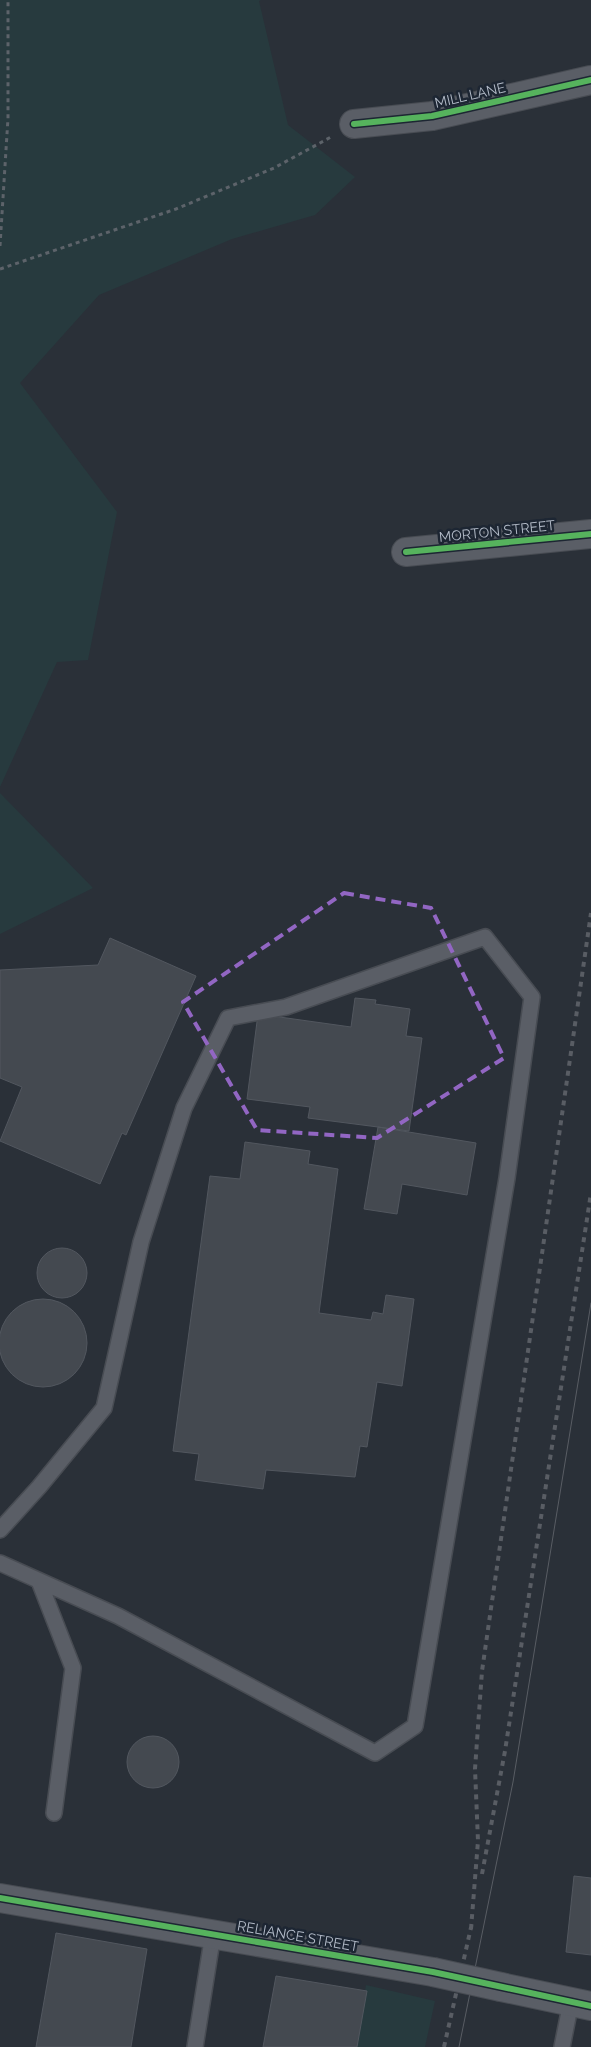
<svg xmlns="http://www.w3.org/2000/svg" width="591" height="2047" font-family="Raleway,sans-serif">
<rect width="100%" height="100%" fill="#2a3038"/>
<path fill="#273a3e" d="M 0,0 L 261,0 L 259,1 L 288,125 L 355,177 L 315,215 L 232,239 L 99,295 L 20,383 L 117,512 L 88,660 L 57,662 L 0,787 Z
M 0,793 L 93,888 L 0,934 Z
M 366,1985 L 435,2001 L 425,2047 L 356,2047 Z"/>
<path fill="#444950" stroke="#52575f" d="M 110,938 L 196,976 L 126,1135 L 122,1133 L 100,1184 L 0,1141 L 22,1087 L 0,1078 L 0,970 L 98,965 Z
M 355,998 L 376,1000 L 375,1004 L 410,1009 L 406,1036 L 422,1038 L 409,1131 L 308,1118 L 310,1107 L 247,1099 L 258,1014 L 351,1027 Z
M 378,1127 L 476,1143 L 467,1195 L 402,1184 L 397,1214 L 364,1209 Z
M 245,1142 L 310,1151 L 308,1164 L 338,1169 L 319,1313 L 371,1320 L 373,1312 L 383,1314 L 386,1295 L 414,1299 L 402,1386 L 377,1382 L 367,1447 L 360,1446 L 355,1477 L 266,1470 L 263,1489 L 195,1480 L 199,1454 L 173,1451 L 210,1176 L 240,1179 Z
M37 1273a25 25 0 1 1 50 0a25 25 0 1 1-50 0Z
M-1 1343a44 44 0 1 1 88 0a44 44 0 1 1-88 0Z
M127 1762a26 26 0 1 1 52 0a26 26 0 1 1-52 0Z
M 574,1876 L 591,1878 L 591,1955 L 566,1952 Z
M 56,1933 L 147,1949 L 131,2047 L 36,2047 Z
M 276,1976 L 367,1991 L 357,2047 L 263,2047 Z"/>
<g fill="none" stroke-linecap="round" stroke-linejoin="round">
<g stroke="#484c53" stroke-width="18">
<path id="lane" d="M 0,1530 L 39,1487 L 104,1408 L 141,1242 L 184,1108 L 228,1018 L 286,1007 L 485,937 L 532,997 L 507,1178 L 415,1726 L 375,1753 L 118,1616 L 0,1563
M 39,1581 L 73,1668 L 54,1813
M 195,2047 L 213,1934
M 562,2047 L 571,2002"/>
</g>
<g stroke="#484c53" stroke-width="30">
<path id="street" d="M 354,124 L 432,116 L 591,80
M 406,552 L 591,534
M 0,1898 L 433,1972
M 501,1987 L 591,2006"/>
</g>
<path stroke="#5d636a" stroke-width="3" stroke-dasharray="4 4" stroke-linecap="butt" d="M 0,246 L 8,118 L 8,0
M 0,269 L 176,209 L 274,168 L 331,137"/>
<use href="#lane" stroke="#5a5e66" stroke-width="15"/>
<use href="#street" stroke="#5a5e66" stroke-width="28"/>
<path stroke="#595d64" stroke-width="1" d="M 459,2047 L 513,1782 L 591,1303"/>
<path stroke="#595d64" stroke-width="4" stroke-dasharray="5 5" stroke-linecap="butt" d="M 482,1874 L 505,1751 L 591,1193
M 471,1929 L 478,1841 L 475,1769 L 482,1671 L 591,913
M 444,2047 L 472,1923"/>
<g stroke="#484c53" stroke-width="30" stroke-linecap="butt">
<path id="street-bridge" d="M 433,1972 L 501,1987"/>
</g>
<use href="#street-bridge" stroke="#5a5e66" stroke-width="28"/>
<g stroke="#1d2633" stroke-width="9">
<path id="cycleway" d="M 354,124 L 432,116 L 591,80
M 406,552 L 591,534
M 0,1898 L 433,1972 L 591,2006"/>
</g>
<use href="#cycleway" stroke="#56b35d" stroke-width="6"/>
</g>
<path fill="none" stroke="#9266c3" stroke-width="4" stroke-dasharray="10 6" stroke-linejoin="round" d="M 344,893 L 431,908 L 504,1058 L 377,1138 L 257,1130 L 183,1002 Z"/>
<g text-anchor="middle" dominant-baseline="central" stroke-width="5" stroke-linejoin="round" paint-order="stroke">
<g font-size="14" fill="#b4bcc9" stroke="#1d2633">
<text transform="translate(470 95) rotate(-13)">MILL LANE</text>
<text transform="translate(497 531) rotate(-6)">MORTON STREET</text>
<text transform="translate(298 1936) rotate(10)">RELIANCE STREET</text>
</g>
</g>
</svg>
